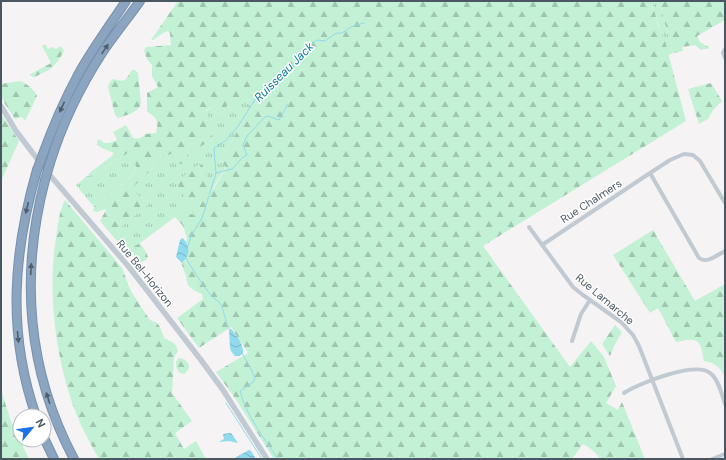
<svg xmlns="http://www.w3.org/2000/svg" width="726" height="460" font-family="'DM Sans',sans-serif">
<defs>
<pattern id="grass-tufts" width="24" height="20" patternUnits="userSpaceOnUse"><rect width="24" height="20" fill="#c3f1d5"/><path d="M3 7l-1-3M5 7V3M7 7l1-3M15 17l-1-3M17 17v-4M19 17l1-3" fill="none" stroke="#a0c6b0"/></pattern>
<pattern id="forest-firs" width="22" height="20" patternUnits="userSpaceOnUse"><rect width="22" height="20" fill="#c3f1d5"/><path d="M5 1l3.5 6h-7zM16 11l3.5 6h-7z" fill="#a0c6b0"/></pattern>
<pattern id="water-waves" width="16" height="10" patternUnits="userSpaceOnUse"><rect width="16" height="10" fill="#90daee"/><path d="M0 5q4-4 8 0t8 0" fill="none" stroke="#78b4c4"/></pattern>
</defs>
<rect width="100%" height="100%" fill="#f5f3f3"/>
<path fill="url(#grass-tufts)" d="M 652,1 L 659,1 L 673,53 L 668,55 C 663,36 656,20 652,1 Z
M 243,95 L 252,101 L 246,111 L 239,128 L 220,161 L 226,166 L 212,190 L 194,215 L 175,214 L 175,217 L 140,243 L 133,247 C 125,246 120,236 117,230 L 148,204 L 149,201 L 141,198 L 132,190 L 132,187 L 153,168 L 155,158 L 173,154 L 196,160 L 185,156 L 213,139 L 206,111 L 213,107 L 217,115 L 222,113 L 229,103 Z
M 128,153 C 135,158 138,166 134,174 L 94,207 L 76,185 L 87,176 L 92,175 Z"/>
<path fill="url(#forest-firs)" d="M 178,1 L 652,1 L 658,25 L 665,41 L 686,121 L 483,246 L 570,367 L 591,341 L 604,357 L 616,386 L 606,403 L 618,410 L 622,402 L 645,459 L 600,459 C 596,452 590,448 583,444 L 572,459 L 274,459 L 235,398 L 216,372 L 248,353 L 231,327 L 199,348 L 177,318 L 203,299 L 202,294 C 197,292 188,288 187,282 C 186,280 187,278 186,276 C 185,271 182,268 182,263 L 187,258 L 188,246 L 186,242 L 187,238 L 183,226 L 175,217 L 175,214 L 179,211 L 194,215 L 176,182 L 196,166 L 202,164 L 213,190 L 226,167 L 220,161 L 239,128 L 246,111 L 251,101 L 243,95 L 229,103 L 222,113 L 217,115 L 213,107 L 206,110 L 213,139 L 185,156 L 197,160 L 176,165 L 172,154 L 155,158 L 153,168 L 133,187 L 133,190 L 141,198 L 149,201 L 149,204 L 117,230 C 120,236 125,246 133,247 L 140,243 L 146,252 L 148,257 L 146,260 L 134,265 L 132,263 L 134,255 L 134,252 L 128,254 L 100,221 L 106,210 L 106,209 L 97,212 L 93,211 L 94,207 L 134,174 C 138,166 135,159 128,153 L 92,175 L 87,176 L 92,171 L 112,156 L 114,153 L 102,148 L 97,145 L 97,141 L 99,139 L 104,143 L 109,143 L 116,141 L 117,139 L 113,132 L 126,125 L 133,138 C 138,139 142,139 145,134 L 156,133 C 159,120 157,119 147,111 L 147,93 L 158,87 L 152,76 L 152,65 L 147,59 L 144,51 L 146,47 L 171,45 L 170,33 L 168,31 L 163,33 L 153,40 L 151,40 Z
M 659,1 L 725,1 L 725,20 L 697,36 L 700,42 L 710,48 L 701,50 L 695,45 L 682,47 L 683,51 L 673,53 Z
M 45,44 L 48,49 L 53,47 L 56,49 L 61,46 L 64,51 C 55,67 51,70 34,77 L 29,75 L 51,63 L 42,46 Z
M 132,70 L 135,70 L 138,73 L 141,104 C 138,113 126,115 118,118 L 115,115 L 108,87 L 110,82 L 113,79 L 122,81 L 126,79 Z
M 20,81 C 26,83 35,90 37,96 L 25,121 L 22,117 L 15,119 L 5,104 L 1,95 L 1,84 Z
M 711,83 L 722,101 L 713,110 L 708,119 L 699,124 L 688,89 Z
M 1,114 L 19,141 L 1,181 Z
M 65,200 L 122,268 L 130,289 L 139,304 L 150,320 L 157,323 L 160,327 L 164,338 C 171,342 176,342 178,351 L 174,357 L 172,393 L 192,421 L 175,433 L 184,449 L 196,441 L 206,459 L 99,459 C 90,444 82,428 76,413 C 56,361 47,293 56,238 C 58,225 59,212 65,200 Z
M 653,230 L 695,301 L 725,284 L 725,378 C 721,368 715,362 704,361 C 703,356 702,349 700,345 C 696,336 683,341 676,342 L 658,308 L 650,313 L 613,255 Z
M 615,325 L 622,332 L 615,344 L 610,356 L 602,344 Z
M 181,358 C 189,362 193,367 184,374 L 180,373 C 176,369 175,365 177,359 Z
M 1,390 L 11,421 L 29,459 L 1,459 Z"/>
<path fill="url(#water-waves)" d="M 183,238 C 191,248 190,255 182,263 L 176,257 L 180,240 L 181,239 Z
M 229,329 L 231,329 C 236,334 244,345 243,353 L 239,356 L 235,356 L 231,351 L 230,348 Z
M 230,433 L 231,433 L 238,443 L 229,441 L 219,442 L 224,439 L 223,434 Z
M 249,450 L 251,451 L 256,459 L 233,459 Z"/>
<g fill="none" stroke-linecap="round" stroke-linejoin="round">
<path stroke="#90daee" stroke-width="1" d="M 216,173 L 232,169 L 243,157 L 247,155 L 243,145 L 247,136 L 265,117 L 268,116 L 279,120 L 288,104
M 188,246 L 191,236 L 202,218 L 216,173 L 214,148 L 225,141 L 237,128 L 252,104 L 258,96 L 265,91 L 286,72 L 308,47 L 317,40 L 325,41 L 336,33 C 343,34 345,31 351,27 C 355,25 360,24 364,23
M 186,258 C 193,270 201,283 210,294 C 213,298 217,300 220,303 C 224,309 225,322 229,329
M 242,353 L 251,369 L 255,378 L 253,382 L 240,391 C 246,415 264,438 278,459
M 226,403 L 262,459"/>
<g stroke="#7690ad" stroke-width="10">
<path id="motorway" d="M 43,154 C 53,126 65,99 79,73 C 93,48 110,25 126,1
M 50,163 C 62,124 80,87 102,53 C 114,35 128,18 140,1
M 45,180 C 20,275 27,371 74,459
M 36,416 C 7,333 13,253 37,170
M 44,438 L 54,459"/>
</g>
<path stroke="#c1cad2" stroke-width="4" d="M 725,49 L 723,53 L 725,58
M 650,173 L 699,258 C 707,264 717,255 725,251
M 529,227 L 573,287 L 583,295 L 621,322 L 633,335 L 639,346 L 683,459
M 542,245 L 650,173 L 670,160 L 684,154 L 693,155 L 700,161 L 725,203
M 572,341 L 581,314 L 590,300
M 624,393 C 639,383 696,361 710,373 C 718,378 722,395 725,404
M 712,459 L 725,454"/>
<path stroke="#c1cad2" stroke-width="5.5" d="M 1,106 L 16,131 L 48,173 L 129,267 L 201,360 L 223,390 L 267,459"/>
<use href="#motorway" stroke="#8ba5c1" stroke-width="8"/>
<g stroke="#7690ad" stroke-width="10" stroke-linecap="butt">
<path id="motorway-bridge" d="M 37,170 L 43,154
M 45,180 L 50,163"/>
</g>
<use href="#motorway-bridge" stroke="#8ba5c1" stroke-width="8"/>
</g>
<defs><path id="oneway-solid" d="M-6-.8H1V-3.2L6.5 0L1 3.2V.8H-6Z"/></defs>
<g fill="#505e6b">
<use href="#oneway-solid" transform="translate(105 49) rotate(-56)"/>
<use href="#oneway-solid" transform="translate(62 107) rotate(115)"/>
<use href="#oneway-solid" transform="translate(27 208) rotate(103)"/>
<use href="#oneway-solid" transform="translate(31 269) rotate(-87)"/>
<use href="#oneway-solid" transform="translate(18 337) rotate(84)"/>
<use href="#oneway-solid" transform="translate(48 398) rotate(-108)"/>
</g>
<g text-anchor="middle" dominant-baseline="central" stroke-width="3" stroke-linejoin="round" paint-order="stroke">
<g font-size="11" fill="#4a5661" stroke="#fff">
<text transform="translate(591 201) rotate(-33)">Rue Chalmers</text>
<text transform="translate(145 273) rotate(51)">Rue Bel-Horizon</text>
<text transform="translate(605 299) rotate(40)">Rue Lamarche</text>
</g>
<g font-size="12" font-style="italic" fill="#0c7c9b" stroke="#fff">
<text transform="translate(284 72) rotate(-45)">Ruisseau Jack</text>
</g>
</g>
<rect width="726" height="460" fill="none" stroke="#4a5661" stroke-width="4"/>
<g transform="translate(32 428) rotate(61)"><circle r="19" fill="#ffffff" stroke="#b7bbc0"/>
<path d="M0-3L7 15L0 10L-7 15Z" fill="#1a73e8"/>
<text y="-6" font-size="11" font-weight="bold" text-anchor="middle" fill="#4a5661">N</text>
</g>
</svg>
